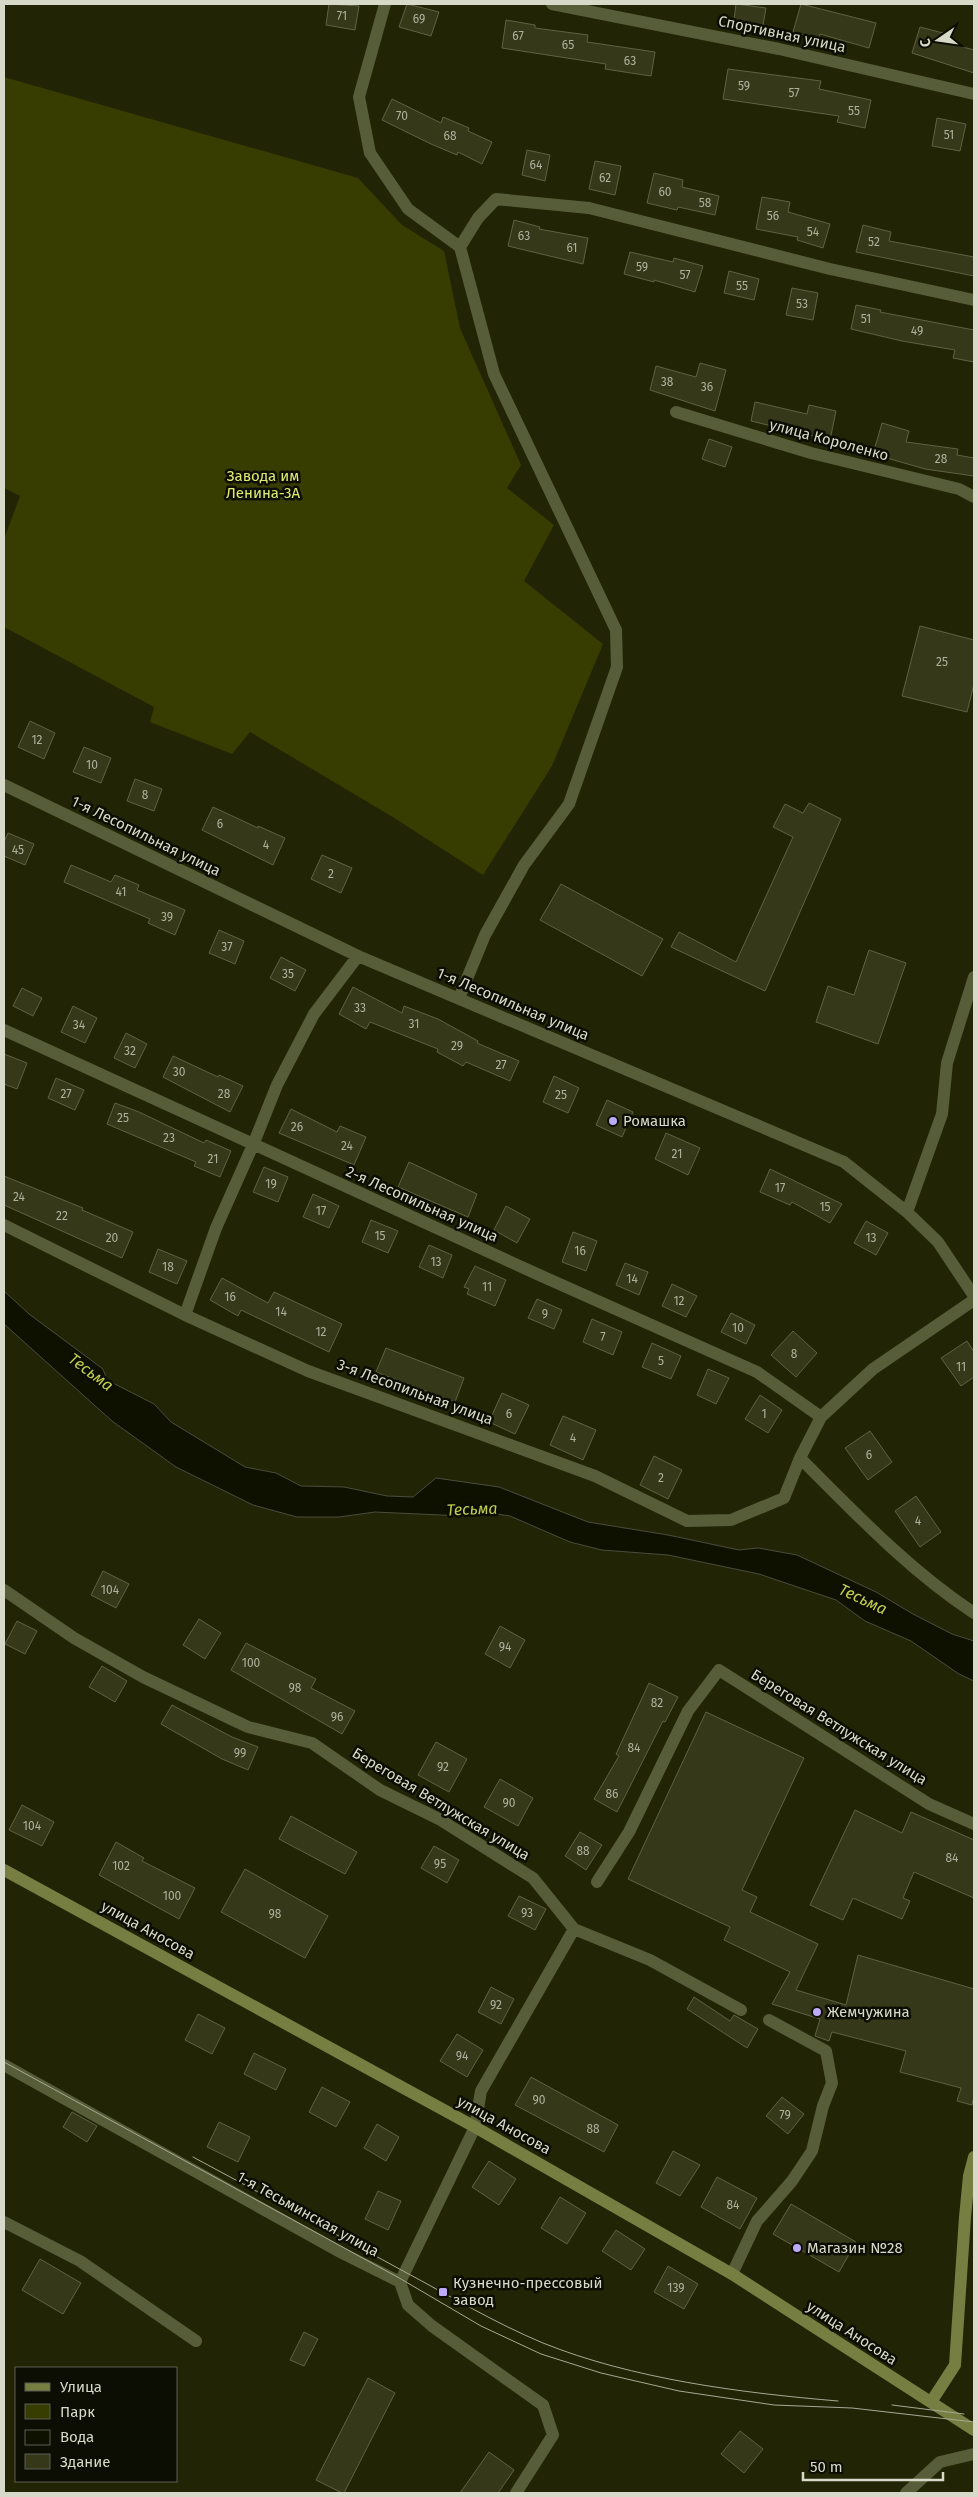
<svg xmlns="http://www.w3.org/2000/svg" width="978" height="2497" font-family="'Fira Sans',sans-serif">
<rect width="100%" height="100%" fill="#222505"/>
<path fill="#373c00" d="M 4,77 L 358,178 L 402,225 L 444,251 L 460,328 L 521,465 L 507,488 L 554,525 L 524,581 L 603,644 L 552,766 L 483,875 L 391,816 L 250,732 L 232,754 L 150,722 L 154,707 L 4,627 L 4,539 L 20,496 L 4,488 Z"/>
<path fill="#0e1000" stroke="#4a4d3c" d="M 4,1291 L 29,1314 L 103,1369 L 107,1380 L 154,1404 L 171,1422 L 245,1467 L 276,1473 L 301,1486 L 344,1487 L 387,1496 L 413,1497 L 436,1478 L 499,1487 L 588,1522 L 668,1535 L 739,1550 L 758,1548 L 797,1555 L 876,1592 L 913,1614 L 952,1634 L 974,1641 L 974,1681 L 959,1674 L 911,1641 L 865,1621 L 836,1600 L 759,1574 L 668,1555 L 602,1550 L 570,1542 L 510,1516 L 478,1511 L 463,1516 L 375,1512 L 339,1517 L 297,1517 L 253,1505 L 176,1467 L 112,1421 L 4,1324 Z"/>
<path fill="#35391a" stroke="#5f6342" d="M 329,4 L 359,6 L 355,30 L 326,25 Z
M 407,4 L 439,12 L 431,36 L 399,27 Z
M 736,4 L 766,8 L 763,25 L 734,20 Z
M 801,4 L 876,23 L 869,48 L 820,34 L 819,39 L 793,32 Z
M 506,20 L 535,25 L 535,28 L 588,35 L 587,42 L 655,52 L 651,76 L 605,69 L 606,64 L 502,48 Z
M 920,27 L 943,33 L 941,41 L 974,50 L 974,73 L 912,53 Z
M 728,69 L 821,81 L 819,89 L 871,100 L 865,128 L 837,122 L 839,116 L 723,99 Z
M 392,99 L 441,123 L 443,117 L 469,128 L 468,131 L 492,142 L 482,164 L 458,152 L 457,155 L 431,144 L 382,120 Z
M 937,118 L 966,124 L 960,151 L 932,146 Z
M 527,150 L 550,155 L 545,181 L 522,175 Z
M 595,161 L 621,166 L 615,195 L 589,189 Z
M 654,173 L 683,180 L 682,187 L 719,196 L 715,215 L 678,207 L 677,210 L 647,203 Z
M 762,197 L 790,202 L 788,212 L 830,224 L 823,248 L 797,240 L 798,237 L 756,229 Z
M 514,220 L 540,227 L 539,229 L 588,238 L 583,264 L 508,246 Z
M 863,225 L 891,232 L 889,241 L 974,257 L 974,276 L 856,252 Z
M 630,252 L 673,262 L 674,258 L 703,266 L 695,292 L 654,280 L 654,282 L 624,274 Z
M 729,271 L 759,279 L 754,300 L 724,293 Z
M 792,288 L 818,293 L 813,320 L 786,315 Z
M 856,305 L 881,310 L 880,312 L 974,330 L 974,362 L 953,358 L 955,350 L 902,341 L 851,329 Z
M 700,363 L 726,370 L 715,411 L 650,390 L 656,366 L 696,377 Z
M 755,402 L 807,414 L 809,405 L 836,411 L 830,440 L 751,421 Z
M 882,423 L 909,431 L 906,442 L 958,449 L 957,455 L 974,458 L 974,476 L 925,469 L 873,454 Z
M 709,439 L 732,447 L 725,467 L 702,459 Z
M 920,626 L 974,640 L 974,684 L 967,712 L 902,696 Z
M 30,721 L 55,733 L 44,759 L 18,747 Z
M 84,747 L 111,758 L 101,783 L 73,772 Z
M 135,779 L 162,789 L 154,811 L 127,801 Z
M 809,803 L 841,819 L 765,991 L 671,947 L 679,932 L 736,962 L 793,837 L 773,827 L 785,804 L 803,813 Z
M 213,807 L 258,828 L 258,826 L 285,838 L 273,865 L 202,830 Z
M 8,833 L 34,844 L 25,865 L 4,856 L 4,842 Z
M 322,855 L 352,868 L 341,893 L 311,879 Z
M 71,865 L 111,882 L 115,875 L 139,885 L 137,890 L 185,910 L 175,935 L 148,923 L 150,919 L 64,882 Z
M 561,884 L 663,939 L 642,976 L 540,920 Z
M 219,930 L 244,941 L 235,964 L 209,953 Z
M 869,950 L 906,963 L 878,1044 L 816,1022 L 828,986 L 854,995 Z
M 281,957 L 306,970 L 295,991 L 270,978 Z
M 353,987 L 402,1013 L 404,1006 L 438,1019 L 478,1041 L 477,1043 L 519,1061 L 510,1081 L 466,1062 L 463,1066 L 437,1052 L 438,1049 L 370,1022 L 366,1029 L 339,1014 Z
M 22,988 L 42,998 L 33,1016 L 13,1006 Z
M 73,1006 L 97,1018 L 85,1043 L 61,1032 Z
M 126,1033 L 147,1044 L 135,1068 L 114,1058 Z
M 4,1054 L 27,1063 L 17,1089 L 4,1084 Z
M 173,1056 L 218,1077 L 219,1075 L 243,1086 L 230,1112 L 163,1077 Z
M 554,1076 L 579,1088 L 568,1113 L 543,1102 Z
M 56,1078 L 84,1090 L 75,1110 L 48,1098 Z
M 607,1100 L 633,1112 L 622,1137 L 596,1125 Z
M 115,1103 L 139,1112 L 204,1143 L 206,1140 L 231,1151 L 220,1177 L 194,1166 L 196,1162 L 107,1124 Z
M 291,1109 L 337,1132 L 340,1126 L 366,1137 L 354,1165 L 279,1133 Z
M 666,1133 L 700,1148 L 688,1175 L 655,1159 Z
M 409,1162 L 477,1194 L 468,1217 L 398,1187 Z
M 264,1167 L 288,1177 L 278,1202 L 253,1192 Z
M 770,1169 L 842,1204 L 830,1223 L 792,1202 L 790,1205 L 760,1192 Z
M 4,1176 L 83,1208 L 82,1210 L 133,1232 L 122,1258 L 4,1205 Z
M 313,1194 L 339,1206 L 329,1228 L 303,1217 Z
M 506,1206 L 530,1219 L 517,1243 L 494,1230 Z
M 371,1220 L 398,1231 L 388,1253 L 362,1242 Z
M 866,1221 L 888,1233 L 876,1255 L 854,1243 Z
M 573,1232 L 597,1241 L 586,1271 L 562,1262 Z
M 429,1245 L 452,1255 L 443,1278 L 419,1267 Z
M 158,1249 L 187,1261 L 177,1284 L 149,1272 Z
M 625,1263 L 648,1272 L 639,1295 L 616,1285 Z
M 475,1266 L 506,1280 L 495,1306 L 467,1294 L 469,1289 L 464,1287 Z
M 222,1278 L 268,1303 L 274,1292 L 342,1324 L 329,1352 L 241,1310 L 238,1316 L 210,1300 Z
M 672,1284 L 697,1296 L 686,1317 L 662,1306 Z
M 537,1299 L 562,1310 L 554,1329 L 528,1318 Z
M 731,1313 L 755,1325 L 746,1344 L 721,1332 Z
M 592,1319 L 622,1332 L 613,1355 L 583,1342 Z
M 793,1331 L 817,1353 L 796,1377 L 771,1355 Z
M 967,1341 L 974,1352 L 974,1377 L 961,1386 L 941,1358 Z
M 652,1343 L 681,1356 L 671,1379 L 642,1367 Z
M 386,1348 L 464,1378 L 455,1402 L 376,1372 Z
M 708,1369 L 729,1378 L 716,1404 L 697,1395 Z
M 502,1393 L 529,1405 L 515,1434 L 489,1422 Z
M 760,1395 L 782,1410 L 768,1433 L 745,1419 Z
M 563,1416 L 596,1430 L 583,1460 L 550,1445 Z
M 870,1431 L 892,1462 L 868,1480 L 845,1448 Z
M 654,1456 L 682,1470 L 668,1499 L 640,1485 Z
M 916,1496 L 941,1532 L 920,1547 L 895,1511 Z
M 103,1571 L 129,1584 L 116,1608 L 91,1595 Z
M 199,1619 L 221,1633 L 205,1659 L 183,1645 Z
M 17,1621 L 37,1631 L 25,1654 L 5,1644 Z
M 500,1626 L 525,1640 L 510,1668 L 485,1654 Z
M 246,1643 L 316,1679 L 311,1688 L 355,1711 L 342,1734 L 231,1670 Z
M 102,1666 L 127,1681 L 115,1702 L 89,1687 Z
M 649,1683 L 678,1697 L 665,1722 L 663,1721 L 617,1812 L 594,1799 L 619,1756 L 616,1754 Z
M 172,1705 L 232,1737 L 258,1747 L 248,1770 L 222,1759 L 161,1724 Z
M 706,1712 L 804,1758 L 742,1890 L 757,1897 L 750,1912 L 818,1944 L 796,1990 L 846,2005 L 858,1955 L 974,1989 L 974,2096 L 972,2105 L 957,2101 L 961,2088 L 900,2072 L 906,2051 L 832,2032 L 829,2041 L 815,2036 L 820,2019 L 772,2004 L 790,1972 L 724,1940 L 730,1927 L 628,1879 Z
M 436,1742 L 467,1759 L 449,1792 L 418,1775 Z
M 500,1779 L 533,1798 L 518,1826 L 484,1807 Z
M 22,1805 L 54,1822 L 42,1846 L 9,1830 Z
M 855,1810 L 902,1833 L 911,1812 L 974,1840 L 974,1898 L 914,1872 L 903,1898 L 910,1901 L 902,1919 L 853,1898 L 843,1920 L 810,1905 Z
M 291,1816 L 357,1852 L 345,1874 L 279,1839 Z
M 580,1832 L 602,1845 L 586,1870 L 565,1856 Z
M 116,1842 L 144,1858 L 142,1861 L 195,1888 L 179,1919 L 99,1875 Z
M 434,1846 L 459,1860 L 447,1883 L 421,1868 Z
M 245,1869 L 328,1916 L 305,1958 L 221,1912 Z
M 519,1896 L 546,1909 L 535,1930 L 508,1916 Z
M 491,1987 L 514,1999 L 501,2024 L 478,2012 Z
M 694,1997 L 730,2021 L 734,2015 L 758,2029 L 747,2048 L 687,2009 Z
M 198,2014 L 225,2028 L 212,2054 L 185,2040 Z
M 457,2034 L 483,2050 L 467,2077 L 440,2061 Z
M 254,2053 L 286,2069 L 276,2090 L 244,2074 Z
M 531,2077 L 618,2125 L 604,2152 L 515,2105 Z
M 322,2087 L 350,2102 L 336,2127 L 309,2112 Z
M 782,2097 L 804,2114 L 788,2134 L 766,2116 Z
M 72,2112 L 97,2126 L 87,2142 L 63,2127 Z
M 219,2122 L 250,2137 L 238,2162 L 207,2147 Z
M 377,2124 L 399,2137 L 386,2161 L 364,2148 Z
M 673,2151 L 700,2165 L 680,2196 L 656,2183 Z
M 489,2161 L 516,2179 L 499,2205 L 472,2187 Z
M 717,2177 L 757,2198 L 740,2229 L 701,2207 Z
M 378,2191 L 401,2201 L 388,2230 L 365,2219 Z
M 560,2197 L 586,2213 L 567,2244 L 541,2228 Z
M 791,2204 L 856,2242 L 839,2272 L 773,2234 Z
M 616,2230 L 645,2249 L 631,2270 L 602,2251 Z
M 40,2259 L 81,2283 L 63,2314 L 22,2290 Z
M 668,2266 L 698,2284 L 684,2309 L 654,2292 Z
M 304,2332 L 318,2339 L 304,2366 L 290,2360 Z
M 368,2378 L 395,2393 L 344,2493 L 342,2493 L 316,2480 Z
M 740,2431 L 763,2449 L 744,2473 L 721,2454 Z
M 489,2452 L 514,2470 L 498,2493 L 460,2493 Z"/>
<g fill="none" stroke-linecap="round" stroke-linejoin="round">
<path stroke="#585d39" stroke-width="12" d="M 385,4 L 359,97 L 370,153 L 408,209 L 460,247 L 478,218 L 496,199 L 589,208 L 830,269 L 974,300
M 552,4 L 779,49 L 974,94
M 676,412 L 811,453 L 959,489 L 974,497
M 4,785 L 358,956 L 844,1162 L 907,1212 L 938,1242 L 974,1296
M 459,998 L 485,935 L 524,865 L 569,804 L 617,667 L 616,630 L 494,374 L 460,247
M 4,1030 L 537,1274 L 757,1372 L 821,1417
M 907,1212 L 942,1114 L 947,1063 L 974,977
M 4,1225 L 185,1315 L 308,1371 L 595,1476 L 687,1521 L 731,1520 L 784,1498 L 800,1458 L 821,1417 L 873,1369 L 974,1300
M 185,1315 L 216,1228 L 253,1145 L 277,1085 L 314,1014 L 358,956
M 800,1458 C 855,1513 909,1570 974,1613
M 4,1590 L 74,1638 L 143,1677 L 248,1727 L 312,1743 L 380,1790 L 439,1819 L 533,1878 L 574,1929 L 650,1960 L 741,2010
M 597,1882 L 629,1832 L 688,1711 L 719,1670 L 929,1804 L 974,1824
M 4,2065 L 342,2253 L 400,2282 L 408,2305 L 432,2326 L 543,2405 L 553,2435 L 516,2493
M 4,2222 L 80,2261 L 196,2341
M 732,2274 L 757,2221 L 792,2181 L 812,2151 L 823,2106 L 832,2083 L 826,2051 L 769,2020
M 400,2282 L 475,2127 L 481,2091 L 574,1929
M 906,2493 L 940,2462 L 974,2454"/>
<path stroke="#767e42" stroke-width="12" d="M 4,1870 L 475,2127 L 732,2274 L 974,2430
M 931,2402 L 955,2365 L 965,2217 L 969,2176 L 974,2157"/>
<path stroke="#a6a993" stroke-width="1" d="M 4,2062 L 401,2279 L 481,2326 L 541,2354 L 601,2373 L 679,2391 L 774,2405 L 852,2408 L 974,2422
M 193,2157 C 264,2195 335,2234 405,2272 C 450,2296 495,2323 543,2343 C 632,2379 742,2393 838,2401
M 892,2405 L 964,2414"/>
</g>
<g fill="#bcaaf6" stroke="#0c0d03" stroke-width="2">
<circle cx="613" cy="1121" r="5"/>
<circle cx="817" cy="2012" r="5"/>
<circle cx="797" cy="2248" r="5"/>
<rect x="438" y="2287" width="10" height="10" rx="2.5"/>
</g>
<g text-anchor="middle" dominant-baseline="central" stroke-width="5" stroke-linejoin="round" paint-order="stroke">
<g font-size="12" fill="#aeb29c">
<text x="342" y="16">71</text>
<text x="419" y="19">69</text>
<text x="518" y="36">67</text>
<text x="568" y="45">65</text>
<text x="630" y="61">63</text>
<text x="744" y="86">59</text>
<text x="794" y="93">57</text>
<text x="854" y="111">55</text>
<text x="402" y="116">70</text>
<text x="949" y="135">51</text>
<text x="450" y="136">68</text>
<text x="536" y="165">64</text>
<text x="605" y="178">62</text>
<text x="665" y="192">60</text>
<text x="705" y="203">58</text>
<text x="773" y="216">56</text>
<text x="813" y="232">54</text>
<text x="524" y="236">63</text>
<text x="874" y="242">52</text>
<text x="572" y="248">61</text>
<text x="642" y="267">59</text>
<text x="685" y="275">57</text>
<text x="742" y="286">55</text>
<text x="802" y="304">53</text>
<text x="866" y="319">51</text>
<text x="917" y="331">49</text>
<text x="667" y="382">38</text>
<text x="707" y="387">36</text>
<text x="941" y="459">28</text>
<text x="942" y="662">25</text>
<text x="37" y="740">12</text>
<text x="92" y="765">10</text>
<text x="145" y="795">8</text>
<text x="220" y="824">6</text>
<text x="266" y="845">4</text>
<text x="18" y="850">45</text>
<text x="331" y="874">2</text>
<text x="121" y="892">41</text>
<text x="167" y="917">39</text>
<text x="227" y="947">37</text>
<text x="288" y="974">35</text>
<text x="360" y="1008">33</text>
<text x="414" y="1024">31</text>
<text x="79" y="1025">34</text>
<text x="457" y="1046">29</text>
<text x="130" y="1051">32</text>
<text x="501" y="1065">27</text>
<text x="179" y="1072">30</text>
<text x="66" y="1094">27</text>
<text x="224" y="1094">28</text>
<text x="561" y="1095">25</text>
<text x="123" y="1118">25</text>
<text x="297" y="1127">26</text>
<text x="169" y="1138">23</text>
<text x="347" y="1146">24</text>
<text x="677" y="1154">21</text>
<text x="213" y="1159">21</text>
<text x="271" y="1184">19</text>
<text x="780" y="1188">17</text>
<text x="19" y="1197">24</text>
<text x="825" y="1207">15</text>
<text x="321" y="1211">17</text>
<text x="62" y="1216">22</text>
<text x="380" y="1236">15</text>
<text x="112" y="1238">20</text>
<text x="871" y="1238">13</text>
<text x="580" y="1251">16</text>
<text x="436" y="1262">13</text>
<text x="168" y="1267">18</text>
<text x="632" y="1279">14</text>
<text x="487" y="1287">11</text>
<text x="230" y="1297">16</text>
<text x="679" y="1301">12</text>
<text x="281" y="1312">14</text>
<text x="545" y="1314">9</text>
<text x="738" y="1328">10</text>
<text x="321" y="1332">12</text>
<text x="603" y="1337">7</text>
<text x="794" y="1354">8</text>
<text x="661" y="1361">5</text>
<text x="961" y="1367">11</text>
<text x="509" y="1414">6</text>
<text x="764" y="1414">1</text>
<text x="573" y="1438">4</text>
<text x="869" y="1455">6</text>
<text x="661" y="1478">2</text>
<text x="918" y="1521">4</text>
<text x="110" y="1590">104</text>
<text x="505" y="1647">94</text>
<text x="251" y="1663">100</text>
<text x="295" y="1688">98</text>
<text x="657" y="1703">82</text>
<text x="337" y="1717">96</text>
<text x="634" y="1748">84</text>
<text x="240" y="1753">99</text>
<text x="443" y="1767">92</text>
<text x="612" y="1794">86</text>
<text x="509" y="1803">90</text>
<text x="32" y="1826">104</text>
<text x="583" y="1851">88</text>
<text x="952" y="1858">84</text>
<text x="440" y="1864">95</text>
<text x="121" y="1866">102</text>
<text x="172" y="1896">100</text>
<text x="527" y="1913">93</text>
<text x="275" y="1914">98</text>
<text x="496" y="2005">92</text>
<text x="462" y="2056">94</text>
<text x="539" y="2100">90</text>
<text x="785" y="2115">79</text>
<text x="593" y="2129">88</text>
<text x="733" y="2205">84</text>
<text x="676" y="2288">139</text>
</g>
<g font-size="15" fill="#d7dac8" stroke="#0c0d03">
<text transform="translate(782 34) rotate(12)">Спортивная улица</text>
<text transform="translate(829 440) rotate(15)">улица Короленко</text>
<text transform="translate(146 836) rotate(26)">1-я Лесопильная улица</text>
<text transform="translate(513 1004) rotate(23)">1-я Лесопильная улица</text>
<text transform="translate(422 1204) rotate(24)">2-я Лесопильная улица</text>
<text transform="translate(415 1392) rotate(20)">3-я Лесопильная улица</text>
<text transform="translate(839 1727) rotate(32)">Береговая Ветлужская улица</text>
<text transform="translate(441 1804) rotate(31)">Береговая Ветлужская улица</text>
<text transform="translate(148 1930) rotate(29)">улица Аносова</text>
<text transform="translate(504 2125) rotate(29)">улица Аносова</text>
<text transform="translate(308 2214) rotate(29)">1-я Тесьминская улица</text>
<text transform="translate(852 2333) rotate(33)">улица Аносова</text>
</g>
<g font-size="15" fill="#deec6d" stroke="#0c0d03">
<text x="263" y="476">Завода им<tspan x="263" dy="17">Ленина-3А</tspan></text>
</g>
<g font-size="15" fill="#d7dac8" stroke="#0c0d03" text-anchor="start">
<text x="623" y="1121">Ромашка</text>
<text x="827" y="2012">Жемчужина</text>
<text x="807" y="2248">Магазин №28</text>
<text x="453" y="2283">Кузнечно-прессовый<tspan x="453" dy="17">завод</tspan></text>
</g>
<g font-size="16" font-style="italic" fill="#c2cf4e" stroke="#0c0d03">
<text transform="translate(91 1372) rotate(37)">Тесьма</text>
<text transform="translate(472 1509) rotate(-2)">Тесьма</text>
<text transform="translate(863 1599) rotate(25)">Тесьма</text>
</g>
</g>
<rect width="978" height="2497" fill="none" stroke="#d7dac8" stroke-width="10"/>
<rect x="15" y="2367" width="162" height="115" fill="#0c0d03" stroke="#5d5f52"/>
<rect x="25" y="2383" width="25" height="8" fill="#767e42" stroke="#5d5f52"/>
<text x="60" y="2392" font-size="15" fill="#d7dac8">Улица</text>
<rect x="25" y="2404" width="25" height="15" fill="#373c00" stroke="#5d5f52"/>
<text x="60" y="2417" font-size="15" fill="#d7dac8">Парк</text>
<rect x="25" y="2430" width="25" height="15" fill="#0e1000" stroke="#5d5f52"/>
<text x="60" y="2442" font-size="15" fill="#d7dac8">Вода</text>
<rect x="25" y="2454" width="25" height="15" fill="#35391a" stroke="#5d5f52"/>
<text x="60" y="2467" font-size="15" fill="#d7dac8">Здание</text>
<g transform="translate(938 40) rotate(257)" stroke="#0c0d03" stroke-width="4" paint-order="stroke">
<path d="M0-4L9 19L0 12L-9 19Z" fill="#d7dac8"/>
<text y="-8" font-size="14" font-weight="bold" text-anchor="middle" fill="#d7dac8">С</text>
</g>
<path d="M803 2472v8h140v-8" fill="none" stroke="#d7dac8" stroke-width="2.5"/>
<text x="810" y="2472" font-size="15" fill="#d7dac8" stroke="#0c0d03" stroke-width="4" paint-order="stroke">50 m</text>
</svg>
